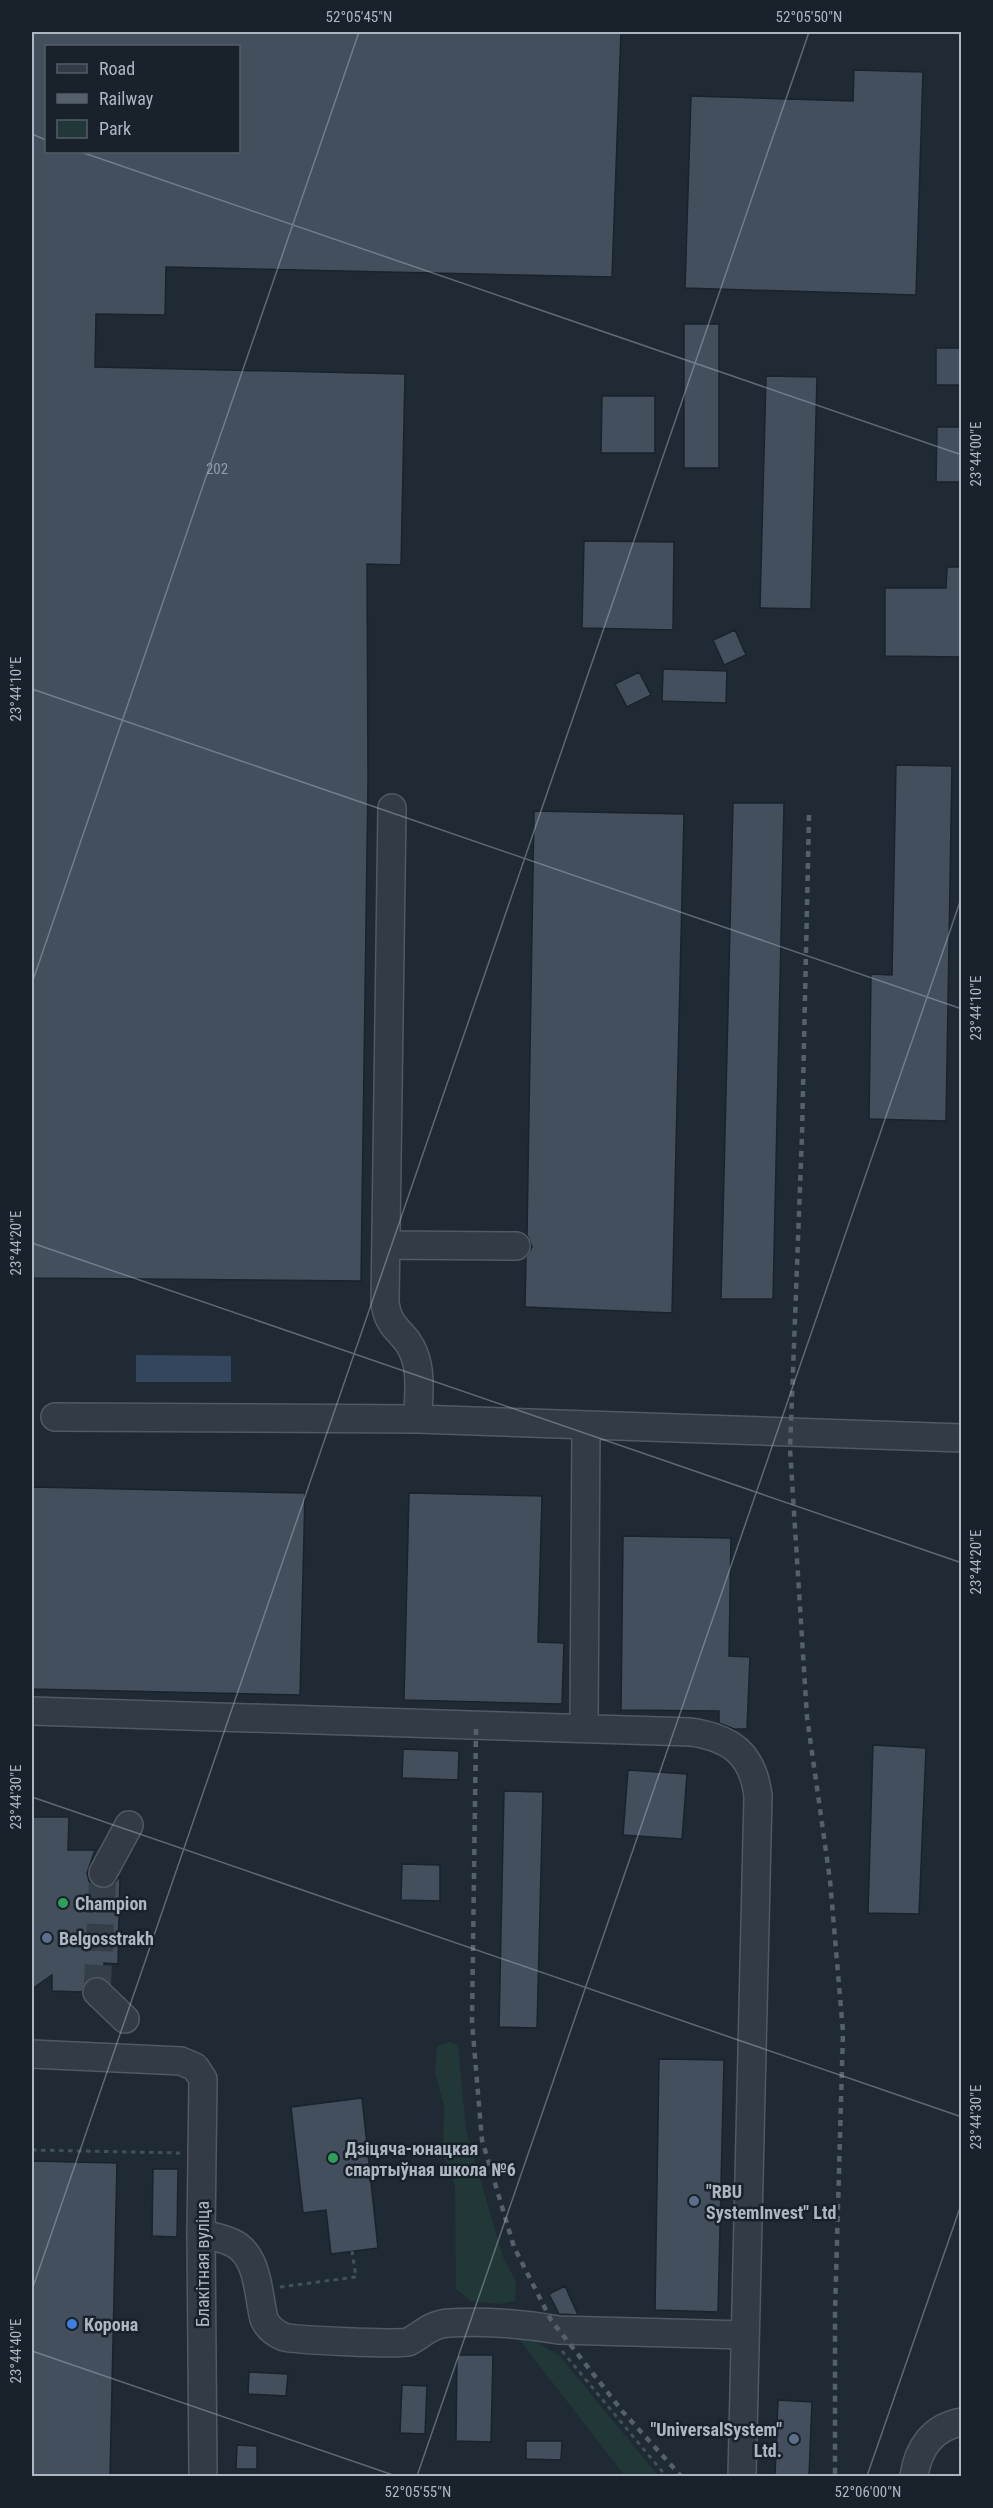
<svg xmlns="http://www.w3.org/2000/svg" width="993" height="2508" font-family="'Roboto Condensed',sans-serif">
<rect width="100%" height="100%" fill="#202a35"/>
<path fill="#223737" d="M 449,2042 L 458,2045 L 466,2130 L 503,2257 L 516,2282 L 515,2301 L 499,2304 L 471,2301 L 456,2289 L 455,2184 L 443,2155 L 444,2106 L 435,2072 L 437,2046 Z
M 518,2338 L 532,2340 L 559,2355 L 658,2476 L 625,2476 Z"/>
<path fill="#33465d" d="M 136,1355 L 231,1356 L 231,1382 L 136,1382 Z"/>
<path fill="#434f5d" stroke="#1a232c" stroke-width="1.5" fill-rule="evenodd" d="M 32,32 L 621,32 L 612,277 L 166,267 L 165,315 L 96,314 L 95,367 L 405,374 L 401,565 L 367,564 L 368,780 L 361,1281 L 32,1278 ZM 46,46 L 238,46 L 238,152 L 46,152 Z
M 854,70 L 923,72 L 916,295 L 685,288 L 691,96 L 853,101 Z
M 684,324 L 719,324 L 719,468 L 684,468 Z
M 936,348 L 962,348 L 962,385 L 936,385 Z
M 766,376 L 817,377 L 811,609 L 760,608 Z
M 602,396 L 655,396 L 655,453 L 601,453 Z
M 937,427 L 962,427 L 962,482 L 936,482 Z
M 584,541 L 674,542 L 673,630 L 582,628 Z
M 947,567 L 962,567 L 962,657 L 885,656 L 885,588 L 946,588 Z
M 735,630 L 746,655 L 724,665 L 713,640 Z
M 663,669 L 727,671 L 726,703 L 662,701 Z
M 639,672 L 651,695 L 627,707 L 615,684 Z
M 896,765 L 952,766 L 946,1121 L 869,1119 L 871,974 L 892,975 Z
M 733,803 L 784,803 L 773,1299 L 721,1299 Z
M 534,811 L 684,814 L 672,1313 L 525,1307 L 526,1257 L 532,1247 L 527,1235 Z
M 32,1487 L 305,1493 L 300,1695 L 32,1689 Z
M 409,1493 L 542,1496 L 538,1642 L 564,1643 L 562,1704 L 404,1700 Z
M 623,1536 L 731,1538 L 729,1656 L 750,1657 L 747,1729 L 734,1729 L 719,1723 L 719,1711 L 621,1710 Z
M 873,1745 L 926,1748 L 919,1914 L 868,1913 Z
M 403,1749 L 459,1751 L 458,1780 L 402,1778 Z
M 628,1770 L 687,1774 L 682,1839 L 623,1835 Z
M 504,1791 L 543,1792 L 537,2028 L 499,2027 Z
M 32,1817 L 69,1817 L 68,1850 L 95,1850 L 87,1873 L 89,1881 L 95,1887 L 103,1889 L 111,1887 L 120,1876 L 118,1964 L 104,1963 L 104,1978 L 93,1977 L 86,1981 L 82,1992 L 52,1991 L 52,1975 L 32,1989 Z
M 402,1864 L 440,1865 L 440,1901 L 401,1900 Z
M 659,2059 L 724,2060 L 718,2312 L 655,2310 Z
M 362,2098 L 378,2248 L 331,2254 L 326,2210 L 303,2213 L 291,2107 Z
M 32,2161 L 117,2163 L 110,2476 L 32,2476 Z
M 153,2169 L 178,2169 L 177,2237 L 152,2236 Z
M 565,2286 L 578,2315 L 559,2314 L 549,2294 Z
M 457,2355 L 493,2355 L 491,2442 L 456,2441 Z
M 249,2372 L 288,2374 L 286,2396 L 248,2394 Z
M 402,2385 L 427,2386 L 425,2434 L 400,2433 Z
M 778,2400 L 812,2402 L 809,2476 L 775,2476 Z
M 526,2441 L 562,2441 L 561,2460 L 526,2459 Z
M 237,2445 L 257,2446 L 257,2469 L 236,2469 Z"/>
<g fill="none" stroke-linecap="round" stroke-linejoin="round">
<path stroke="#353f4a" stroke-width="27" stroke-dasharray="27 14" stroke-linecap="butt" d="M 97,1992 L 103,1873"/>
<g stroke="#505964" stroke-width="30">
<path id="minor" d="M 392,808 L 385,1302 C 388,1331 406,1331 414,1354 C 422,1373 418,1398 418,1419
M 386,1245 L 516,1246
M 55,1417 L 418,1419 L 962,1438
M 32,1711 L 691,1732 C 731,1738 753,1754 758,1796 L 742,2476
M 584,1727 L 586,1425
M 103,1873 L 129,1825
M 97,1992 L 125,2019
M 32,2054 L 181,2061 L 195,2067 L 203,2079 L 201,2234 L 203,2476
M 201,2234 C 212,2236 223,2238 233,2243 C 259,2256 258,2295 264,2319 C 268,2328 274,2333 284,2337 C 294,2340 401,2345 408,2342 C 422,2335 431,2324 449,2323 C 484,2321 524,2324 559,2330 L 745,2335
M 914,2476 C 918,2449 932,2427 962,2422"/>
</g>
<path stroke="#3f5254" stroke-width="3" stroke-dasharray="4.5 4.5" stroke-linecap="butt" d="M 32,2150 L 180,2153
M 280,2287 L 356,2277 L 352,2251
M 562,2351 L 666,2476"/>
<use href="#minor" stroke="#333b46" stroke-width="27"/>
<path stroke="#55606d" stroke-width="4.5" stroke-dasharray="6 6" stroke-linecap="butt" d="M 809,815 L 802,1135 L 790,1449 L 807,1717 L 830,1880 L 843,2032 L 835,2311 L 835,2476
M 476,1729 L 472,2022 L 482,2140 L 514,2247 L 551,2320 L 623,2412 L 681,2476"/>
</g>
<path fill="none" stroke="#adb6c3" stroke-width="1.5" stroke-opacity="0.45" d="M 32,134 L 46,140M 81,152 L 962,455M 32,689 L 962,1009M 32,983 L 359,32M 32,1243 L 962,1563M 32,1797 L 962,2117M 32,2290 L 809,32M 32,2351 L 396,2476M 417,2476 L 962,896M 867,2476 L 962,2202"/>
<g fill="#2e9e5b" stroke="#19212a" stroke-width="2">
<circle cx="63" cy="1903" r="6"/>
<circle cx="333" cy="2158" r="6"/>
</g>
<g fill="#5c6f8a" stroke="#19212a" stroke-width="2">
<circle cx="47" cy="1938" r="6"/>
<circle cx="694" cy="2201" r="6"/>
<circle cx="794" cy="2439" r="6"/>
</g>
<circle fill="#3f7fe0" stroke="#19212a" stroke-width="2" cx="72" cy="2324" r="6"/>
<g text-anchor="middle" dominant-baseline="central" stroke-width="5" stroke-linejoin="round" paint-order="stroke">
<g font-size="15" fill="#929caa">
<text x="217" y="469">202</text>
</g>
<g font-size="18" font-weight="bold" fill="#adb6c3" stroke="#19212a" text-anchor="start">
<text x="75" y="1903">Champion</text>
<text x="59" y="1938">Belgosstrakh</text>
<text x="345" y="2148">Дзіцяча-юнацкая<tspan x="345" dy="21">спартыўная школа №6</tspan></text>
<text x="706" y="2191">"RBU<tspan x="706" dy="21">SystemInvest" Ltd</tspan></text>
<text x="84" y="2324">Корона</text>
<text x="782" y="2429" text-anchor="end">"UniversalSystem"<tspan x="782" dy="21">Ltd.</tspan></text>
</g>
<g font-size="18" fill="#adb6c3" stroke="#19212a">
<text transform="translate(202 2264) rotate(-90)">Блакітная вуліца</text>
</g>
</g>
<rect width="993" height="2508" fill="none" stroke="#19212a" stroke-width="66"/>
<rect x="45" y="45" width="195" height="108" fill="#19212a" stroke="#545d67" stroke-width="1.5"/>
<rect x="57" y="64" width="30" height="9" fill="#333b46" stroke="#545d67" stroke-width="1.5"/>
<text x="99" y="75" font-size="18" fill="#adb6c3">Road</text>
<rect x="57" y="94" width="30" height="9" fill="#55606d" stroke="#545d67" stroke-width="1.5"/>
<text x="99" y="105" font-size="18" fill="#adb6c3">Railway</text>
<rect x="57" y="120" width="30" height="18" fill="#223737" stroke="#545d67" stroke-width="1.5"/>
<text x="99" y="135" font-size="18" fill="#adb6c3">Park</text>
<rect x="33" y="33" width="927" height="2442" fill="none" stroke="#adb6c3" stroke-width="2"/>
<g font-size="15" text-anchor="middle" fill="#adb6c3">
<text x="359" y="22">52°05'45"N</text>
<text x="809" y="22">52°05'50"N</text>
<text transform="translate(976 454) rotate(-90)" y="5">23°44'00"E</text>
<text transform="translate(16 689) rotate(-90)" y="5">23°44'10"E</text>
<text transform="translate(976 1008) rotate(-90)" y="5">23°44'10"E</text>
<text transform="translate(16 1243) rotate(-90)" y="5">23°44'20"E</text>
<text transform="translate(976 1562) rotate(-90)" y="5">23°44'20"E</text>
<text transform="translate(16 1797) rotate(-90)" y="5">23°44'30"E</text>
<text transform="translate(976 2117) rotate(-90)" y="5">23°44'30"E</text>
<text transform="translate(16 2351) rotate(-90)" y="5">23°44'40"E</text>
<text x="418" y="2497">52°05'55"N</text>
<text x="868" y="2497">52°06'00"N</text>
</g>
</svg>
